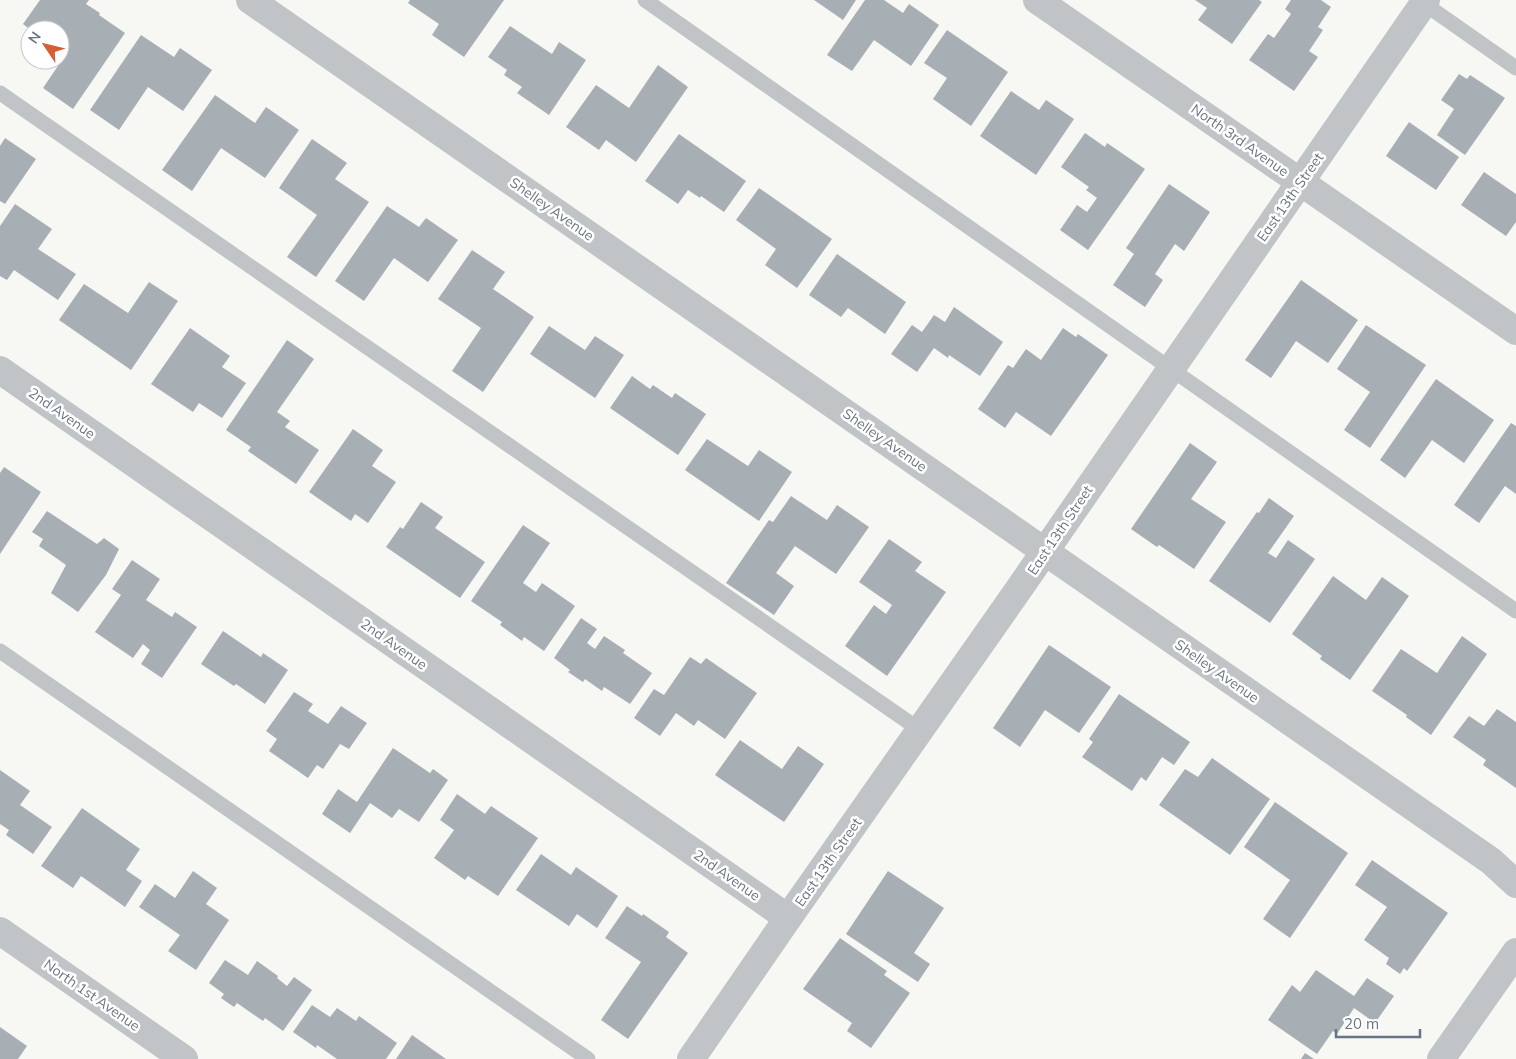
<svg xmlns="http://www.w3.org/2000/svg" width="1516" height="1059" font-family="Mulish,sans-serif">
<rect width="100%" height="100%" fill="#f7f7f4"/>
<path fill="#a8afb4" d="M 40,0 L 89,0 L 86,4 L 100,13 L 99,15 L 125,33 L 73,109 L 43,88 L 66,54 L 60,50 L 60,30 L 31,30 L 23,24 Z
M 410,0 L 504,0 L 464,57 L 432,35 L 439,24 L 408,3 Z
M 814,0 L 856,0 L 843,20 Z
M 865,0 L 884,0 L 903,13 L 909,4 L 939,25 L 911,66 L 874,40 L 852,71 L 827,55 Z
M 1195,0 L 1259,0 L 1262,2 L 1232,44 L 1198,20 L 1207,8 Z
M 1291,0 L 1321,0 L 1331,7 L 1318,27 L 1323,30 L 1309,51 L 1318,57 L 1294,91 L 1249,60 L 1268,34 L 1274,38 L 1291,14 L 1285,9 Z
M 510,26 L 552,54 L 559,42 L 586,60 L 549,115 L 517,93 L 522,87 L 504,75 L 507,70 L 488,57 Z
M 947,30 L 1008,72 L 971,126 L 933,99 L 947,78 L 924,63 Z
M 141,35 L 174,57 L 180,48 L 212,70 L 183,111 L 148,87 L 119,130 L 90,110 Z
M 658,65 L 688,87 L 636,162 L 606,140 L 599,150 L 566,127 L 596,85 L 629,108 Z
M 1459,74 L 1467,79 L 1470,75 L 1505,98 L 1465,155 L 1437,135 L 1454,109 L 1441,100 Z
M 1011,91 L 1039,110 L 1046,100 L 1074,119 L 1036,175 L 980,136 Z
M 215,95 L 255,123 L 266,107 L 299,130 L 265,178 L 221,148 L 192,191 L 162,170 Z
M 1409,122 L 1459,157 L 1436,190 L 1386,156 Z
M 1085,133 L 1105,147 L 1107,143 L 1145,169 L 1088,250 L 1060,230 L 1077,205 L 1087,212 L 1097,198 L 1086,190 L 1089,187 L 1061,167 Z
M 679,134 L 746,181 L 724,212 L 701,196 L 700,198 L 688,190 L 678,204 L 645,181 Z
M 5,138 L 36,159 L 5,204 L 0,201 L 0,146 Z
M 312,139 L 347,163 L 335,179 L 369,202 L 316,277 L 287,257 L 317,215 L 279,188 Z
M 1484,172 L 1516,194 L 1516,222 L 1506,236 L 1461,205 Z
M 1169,184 L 1210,212 L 1184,251 L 1175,244 L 1155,274 L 1163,280 L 1145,307 L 1113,285 L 1134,254 L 1126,248 Z
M 759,188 L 832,239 L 797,288 L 765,265 L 776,249 L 736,220 Z
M 15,204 L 52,229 L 38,249 L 76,274 L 58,300 L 14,270 L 7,280 L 0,276 L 0,226 Z
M 387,206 L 419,227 L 426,218 L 458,240 L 428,282 L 394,258 L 364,301 L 335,281 Z
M 472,250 L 505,272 L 493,289 L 534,317 L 483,392 L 452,371 L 481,328 L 438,299 Z
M 837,254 L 906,302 L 885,334 L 848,308 L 841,317 L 809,295 Z
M 1301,280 L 1358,320 L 1328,363 L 1296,341 L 1271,378 L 1245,360 Z
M 149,282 L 178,301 L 131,370 L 59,320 L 84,284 L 128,313 Z
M 954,307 L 1003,342 L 980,376 L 949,355 L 948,358 L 934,348 L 917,372 L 891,354 L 912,325 L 922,332 L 934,315 L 945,322 Z
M 1366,325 L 1426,365 L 1370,448 L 1344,430 L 1370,392 L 1337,369 Z
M 549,326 L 585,350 L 595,336 L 624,355 L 595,398 L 530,354 Z
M 190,328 L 230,356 L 222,367 L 246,383 L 222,418 L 199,403 L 193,412 L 151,384 Z
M 1063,328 L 1076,337 L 1078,334 L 1108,355 L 1051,436 L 1016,412 L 1005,428 L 978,409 L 1008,365 L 1013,368 L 1026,349 L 1041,360 Z
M 287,340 L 314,359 L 277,412 L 290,421 L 285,427 L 319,450 L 296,484 L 248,451 L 251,447 L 226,430 Z
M 632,376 L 650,389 L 653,385 L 672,398 L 675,393 L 706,414 L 678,455 L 610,408 Z
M 1436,379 L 1494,420 L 1464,463 L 1432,440 L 1405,478 L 1380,460 Z
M 1511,423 L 1516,426 L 1516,494 L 1505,486 L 1479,523 L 1454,505 Z
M 353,429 L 383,450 L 372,466 L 396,482 L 368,523 L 355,514 L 351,521 L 309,492 Z
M 707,439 L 748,466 L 759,450 L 792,472 L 759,521 L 685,470 Z
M 1190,443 L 1217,462 L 1191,499 L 1226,522 L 1194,569 L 1159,545 L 1157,547 L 1131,529 Z
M 4,467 L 41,492 L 0,554 L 0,473 Z
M 791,496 L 827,520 L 837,505 L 869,527 L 836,574 L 795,546 L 776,573 L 794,586 L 774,615 L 726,583 L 769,520 L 773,522 Z
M 1269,498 L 1294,516 L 1268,553 L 1276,558 L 1288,540 L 1315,559 L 1270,623 L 1209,581 L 1257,512 L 1259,513 Z
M 421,502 L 443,517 L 435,528 L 485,562 L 460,598 L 386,547 L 400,527 L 403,529 Z
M 47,511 L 97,544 L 104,538 L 119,549 L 106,575 L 78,612 L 51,593 L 66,565 L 39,546 L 43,539 L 32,532 Z
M 523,525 L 550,543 L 523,583 L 536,592 L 542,583 L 575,606 L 544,651 L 524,637 L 522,641 L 500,625 L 502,622 L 471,601 Z
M 889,539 L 922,562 L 915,571 L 946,592 L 887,676 L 845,646 L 874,605 L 886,614 L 892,605 L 859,582 Z
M 132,560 L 160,579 L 146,600 L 172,617 L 175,612 L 197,627 L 162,678 L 141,664 L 150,650 L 143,644 L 133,658 L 95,632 L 121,595 L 112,589 Z
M 1333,576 L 1366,600 L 1382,577 L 1409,596 L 1350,680 L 1320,659 L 1322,656 L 1292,634 Z
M 581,618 L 597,629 L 587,643 L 595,649 L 604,636 L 625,650 L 623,653 L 652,673 L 630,704 L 604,687 L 602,691 L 585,679 L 583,682 L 568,672 L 570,670 L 554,658 Z
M 223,631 L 261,657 L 263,653 L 288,670 L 265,704 L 236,684 L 234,686 L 201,664 Z
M 1462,636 L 1487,654 L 1431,735 L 1406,717 L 1407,715 L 1372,691 L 1401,649 L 1437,673 Z
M 1049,645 L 1111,687 L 1079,733 L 1045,710 L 1020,747 L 993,728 Z
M 690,657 L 701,664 L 706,658 L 757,693 L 725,739 L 698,720 L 694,726 L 676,713 L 660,736 L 634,718 L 654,689 L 664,695 Z
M 294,692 L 313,704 L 308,711 L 328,724 L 341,706 L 367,723 L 349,749 L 340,744 L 323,769 L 317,765 L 308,778 L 269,751 L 277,739 L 266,731 Z
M 1119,694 L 1190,742 L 1174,765 L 1162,757 L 1146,781 L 1141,777 L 1132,791 L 1082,757 L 1093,742 L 1089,739 Z
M 1497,709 L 1516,722 L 1516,788 L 1483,765 L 1486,760 L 1453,737 L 1469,716 L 1484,726 Z
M 740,740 L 782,769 L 798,746 L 824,764 L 784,822 L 715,775 Z
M 393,748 L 430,773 L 433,769 L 448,780 L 419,822 L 399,809 L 392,818 L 370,803 L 350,833 L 322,814 L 338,789 L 357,802 Z
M 1212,758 L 1270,799 L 1230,855 L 1159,805 L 1185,769 L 1198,777 Z
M 0,770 L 30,791 L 20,805 L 52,827 L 33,854 L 6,835 L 9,830 L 0,824 Z
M 457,794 L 485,814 L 491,806 L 538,838 L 498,896 L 468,876 L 465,880 L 434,858 L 454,830 L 440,820 Z
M 1275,802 L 1348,853 L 1290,938 L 1263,919 L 1290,880 L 1244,847 Z
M 82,808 L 140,849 L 126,870 L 142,881 L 125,907 L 81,876 L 73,888 L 41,866 Z
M 541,854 L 571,875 L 576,867 L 618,896 L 597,928 L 577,914 L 569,926 L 516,890 Z
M 1372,860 L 1448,913 L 1407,971 L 1404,968 L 1400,974 L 1386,964 L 1389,958 L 1364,940 L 1387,907 L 1355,885 Z
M 193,871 L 217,888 L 206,904 L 229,920 L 196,970 L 168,951 L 180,935 L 139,907 L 155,884 L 175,898 Z
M 888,871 L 944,908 L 914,953 L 930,964 L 918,982 L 846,934 Z
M 627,906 L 642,916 L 643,914 L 669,932 L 666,937 L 688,953 L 628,1039 L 601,1020 L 641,962 L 605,938 Z
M 840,938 L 887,971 L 884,975 L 910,993 L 871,1048 L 847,1031 L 852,1023 L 803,989 Z
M 225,960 L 248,975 L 257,961 L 278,976 L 277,978 L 287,986 L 294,977 L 312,990 L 283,1031 L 265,1018 L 263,1021 L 237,1003 L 234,1007 L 221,998 L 224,994 L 209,983 Z
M 1316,970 L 1354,996 L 1367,978 L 1394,996 L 1375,1023 L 1354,1008 L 1337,1034 L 1333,1031 L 1317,1054 L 1268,1020 L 1292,985 L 1300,992 Z
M 312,1005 L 330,1017 L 337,1008 L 356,1021 L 359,1016 L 397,1043 L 386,1059 L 337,1059 L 317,1045 L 316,1048 L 293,1032 Z
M 0,1027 L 27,1046 L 18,1059 L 0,1059 Z
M 412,1035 L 446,1059 L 396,1059 Z
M 1305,1053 L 1314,1059 L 1301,1059 Z"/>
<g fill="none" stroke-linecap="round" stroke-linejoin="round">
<path stroke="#c0c4c7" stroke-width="15" d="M 645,0 L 1516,611
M 1419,0 L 1516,68
M 0,93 L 920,730
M 0,651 L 588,1059"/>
<path stroke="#c0c4c7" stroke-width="28" d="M 250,0 L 1491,861 L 1516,884
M 1037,0 L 1516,331
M 0,931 L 184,1059
M 691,1059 L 788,918 L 1021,586 L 1426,0
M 1441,1059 L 1516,952"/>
<path stroke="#c0c4c7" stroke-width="28" d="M 0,370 L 788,918"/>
</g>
<g text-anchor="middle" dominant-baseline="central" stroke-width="5" stroke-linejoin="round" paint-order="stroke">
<g font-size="14" fill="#687683" stroke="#fff">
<text transform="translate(1240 140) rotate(35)">North 3rd Avenue</text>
<text transform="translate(1290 197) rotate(-55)">East 13th Street</text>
<text transform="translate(552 209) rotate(35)">Shelley Avenue</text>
<text transform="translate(62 413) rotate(35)">2nd Avenue</text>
<text transform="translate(885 440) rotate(35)">Shelley Avenue</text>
<text transform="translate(1060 530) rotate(-56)">East 13th Street</text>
<text transform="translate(394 644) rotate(35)">2nd Avenue</text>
<text transform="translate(1217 671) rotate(35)">Shelley Avenue</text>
<text transform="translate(828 862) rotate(-55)">East 13th Street</text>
<text transform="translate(727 875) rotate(35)">2nd Avenue</text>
<text transform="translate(92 995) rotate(35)">North 1st Avenue</text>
</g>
</g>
<g transform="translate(45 45) rotate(305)"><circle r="24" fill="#ffffff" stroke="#c3c8cd"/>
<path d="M0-4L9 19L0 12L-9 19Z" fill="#d65f35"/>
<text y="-8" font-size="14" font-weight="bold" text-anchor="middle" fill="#687683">N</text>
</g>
<path d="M1336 1029v8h84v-8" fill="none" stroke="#687683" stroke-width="2.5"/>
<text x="1344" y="1029" font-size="15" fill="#687683" stroke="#ffffff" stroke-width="4" paint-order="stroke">20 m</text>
</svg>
